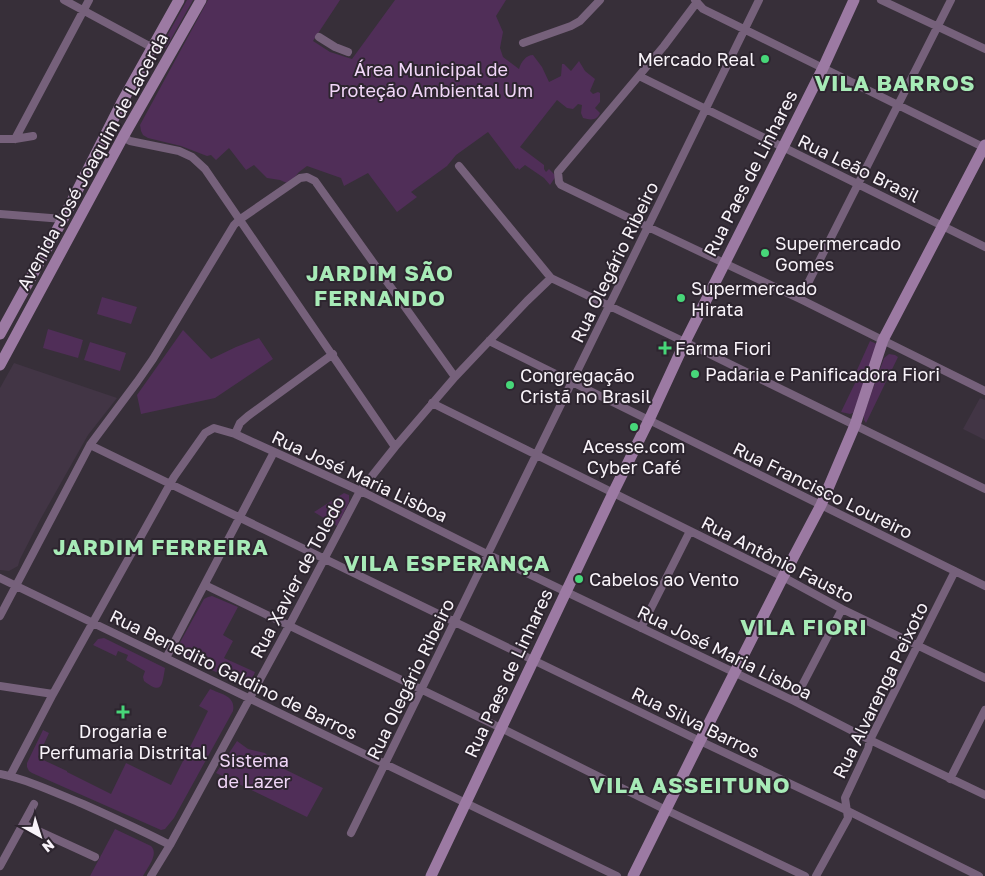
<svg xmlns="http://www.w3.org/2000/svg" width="985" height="876" font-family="'Golos Text',sans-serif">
<rect width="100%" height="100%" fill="#372f39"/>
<path fill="#423545" d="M 14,363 L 117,398 L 88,435 L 40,520 L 20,559 L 18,566 L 9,571 L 0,570 L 0,388 Z
M 980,398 L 985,400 L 985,440 L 963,429 Z"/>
<path fill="#502e58" d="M 187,0 L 193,0 L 166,48 L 162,45 Z
M 208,0 L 340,0 L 313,41 L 330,52 L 352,59 L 395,0 L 506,0 L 496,16 L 503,32 L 500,48 L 503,57 L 519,69 C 521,62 526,55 533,55 L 542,67 L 549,82 L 561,76 L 562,64 L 564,64 L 571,71 L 579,61 L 585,71 L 595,79 L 590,91 L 593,94 L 598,92 L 600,93 L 600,102 L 595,108 L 600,113 C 597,121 590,120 583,118 L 581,113 L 582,105 L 578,104 L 573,109 L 567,108 L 557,100 L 520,147 L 544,165 L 544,169 L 546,172 L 549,169 L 556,176 L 550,185 L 544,178 L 525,165 L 519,170 L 518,168 L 516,169 L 488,132 L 456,155 L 447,166 L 411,192 L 417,197 L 397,212 L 368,173 L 344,186 L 341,178 L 307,166 L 299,172 L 289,184 L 280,180 L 267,178 L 254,165 L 246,170 L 229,148 L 216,160 L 211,155 L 207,156 L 181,146 L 148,138 L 143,135 L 141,131 L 140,125 Z
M 102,297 L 137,307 L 131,324 L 97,314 Z
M 48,329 L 83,340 L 78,358 L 43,348 Z
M 183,330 L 211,359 L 236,347 L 259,338 L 273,359 L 215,398 L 141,414 L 137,395 Z
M 870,341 L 877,344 L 878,347 L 853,413 L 850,414 L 841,412 L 856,381 L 853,379 Z
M 90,342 L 126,353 L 120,371 L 84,360 Z
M 889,354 L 895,355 L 898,357 L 866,423 L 864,420 L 864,414 L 884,358 Z
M 344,493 L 349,495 L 349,502 L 337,526 L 314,512 Z
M 212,596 L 238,607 L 223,635 L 233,641 L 224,658 L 255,672 C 252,679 251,685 243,684 L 180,656 L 176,651 L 178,646 L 204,599 L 208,597 Z
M 104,638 L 165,668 C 162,686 162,695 144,681 L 143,677 L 145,671 L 126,660 L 128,655 L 118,651 L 116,656 L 93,645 L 98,639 Z
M 210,689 C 221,694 236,696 233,711 L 174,818 L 165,829 L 161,830 L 32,773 L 29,771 L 27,767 L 27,763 L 43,730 L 49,733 L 38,757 L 39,758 L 67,771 L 67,772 L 111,794 L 126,763 L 171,785 L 208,711 L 199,706 Z
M 237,741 L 248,749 L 265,753 L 278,766 L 323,788 L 307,817 L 216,773 Z
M 115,829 L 151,846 C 159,854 148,867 143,876 L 90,876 Z"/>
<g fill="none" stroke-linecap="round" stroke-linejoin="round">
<path stroke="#76617b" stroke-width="8" d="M 64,0 L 153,48
M 695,0 L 703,9 L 985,148
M 881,0 L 985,49
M 697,2 L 664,46 L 558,172 L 559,182 L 561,185 L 648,227 L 800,299 L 985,391
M 319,37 L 335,47 L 348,52
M 523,43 L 571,26 L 580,21 L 600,0
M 639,76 L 985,247
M 123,137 L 130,141 L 179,151 L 192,157 L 205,169 L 395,447
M 0,139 L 15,139 L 33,136
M 15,139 L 89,0
M 459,166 L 551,278 L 689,344 L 985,489
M 0,214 L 63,219
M 800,299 L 951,0
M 489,341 L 985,586
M 432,403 L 783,577 L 842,609 L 985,678
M 235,434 L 240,423 L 248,416 L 333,354
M 90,445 L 700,741 L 846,810 L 979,876
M 0,578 L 617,876
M 205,585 L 501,728 L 666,810 L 805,876
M 0,616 L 90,445 L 137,382 L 153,359 L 234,225 L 239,220 L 300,178 L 307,177 L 315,181 L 455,377
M 641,628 L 690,531
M 166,658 L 274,452
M 0,686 L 53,694
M 794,701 L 842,609
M 0,774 C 29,780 56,793 83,804 C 112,817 141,830 170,845
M 10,776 L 53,694 L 174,477 L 205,433 L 214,428 L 235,434 L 367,494 L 487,554 L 794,701 L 870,740 L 985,795
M 950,779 L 985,710
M 23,824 L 95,857
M 351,833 L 759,0
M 0,866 L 34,804
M 151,876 L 170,845 L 289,626 L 360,491 L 395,447 L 455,377 L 527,301 L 551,278
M 816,876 L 848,818 L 845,798 L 868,749 L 870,740 L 955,571"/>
<path stroke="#9c7aa3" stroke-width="11" d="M 0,334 L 63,219 L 122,102 L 179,0
M 0,365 L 123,137 L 201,0
M 431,876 L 613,493 L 649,420 L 685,342 L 823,68 L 854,0
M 633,876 L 700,741 L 783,577 L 821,505 L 855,425 L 883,340 L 985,145"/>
</g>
<g fill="#47d779" stroke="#2d252f" stroke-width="2">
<circle cx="765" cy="59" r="5"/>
<circle cx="765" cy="253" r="5"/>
<circle cx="681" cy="298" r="5"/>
<path d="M662.5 340.5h5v5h5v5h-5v5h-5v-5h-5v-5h5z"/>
<circle cx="695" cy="374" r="5"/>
<circle cx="510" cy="385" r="5"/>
<circle cx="634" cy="427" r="5"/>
<circle cx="579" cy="579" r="5"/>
<path d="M120.5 704.5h5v5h5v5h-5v5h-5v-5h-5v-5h5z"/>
</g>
<g text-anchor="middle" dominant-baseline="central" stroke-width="4" stroke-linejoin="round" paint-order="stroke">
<g font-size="18" fill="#f8f3f9" stroke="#2d252f" text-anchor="start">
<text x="755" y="59" text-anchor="end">Mercado Real</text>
<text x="775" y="243">Supermercado<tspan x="775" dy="21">Gomes</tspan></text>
<text x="691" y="288">Supermercado<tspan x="691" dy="21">Hirata</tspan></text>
<text x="675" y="348">Farma Fiori</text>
<text x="705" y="374">Padaria e Panificadora Fiori</text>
<text x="520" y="375">Congregação<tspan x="520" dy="21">Cristã no Brasil</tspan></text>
<text x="634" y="446" text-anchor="middle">Acesse.com<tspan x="634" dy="21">Cyber Café</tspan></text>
<text x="589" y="579">Cabelos ao Vento</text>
<text x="123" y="731" text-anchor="middle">Drogaria e<tspan x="123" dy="21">Perfumaria Distrital</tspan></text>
</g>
<g font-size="18" fill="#f1d6f8" stroke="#2d252f">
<text x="431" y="69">Área Municipal de<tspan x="431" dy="21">Proteção Ambiental Um</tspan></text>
<text x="254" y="760">Sistema<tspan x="254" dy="21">de Lazer</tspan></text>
</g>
<g font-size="18" fill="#f8f3f9" stroke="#2d252f">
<text transform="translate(92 161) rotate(-61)">Avenida José Joaquim de Lacerda</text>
<text transform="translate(859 168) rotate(26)">Rua Leão Brasil</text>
<text transform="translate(750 173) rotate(-63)">Rua Paes de Linhares</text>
<text transform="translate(614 262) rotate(-64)">Rua Olegário Ribeiro</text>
<text transform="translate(360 476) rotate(25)">Rua José Maria Lisboa</text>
<text transform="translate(823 490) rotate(26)">Rua Francisco Loureiro</text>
<text transform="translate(778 559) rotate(27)">Rua Antônio Fausto</text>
<text transform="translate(297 577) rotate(-62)">Rua Xavier de Toledo</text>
<text transform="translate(725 652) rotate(26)">Rua José Maria Lisboa</text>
<text transform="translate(508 673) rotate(-65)">Rua Paes de Linhares</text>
<text transform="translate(234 674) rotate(26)">Rua Benedito Galdino de Barros</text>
<text transform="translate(410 679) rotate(-64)">Rua Olegário Ribeiro</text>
<text transform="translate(880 690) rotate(-64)">Rua Alvarenga Peixoto</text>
<text transform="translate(696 722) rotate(26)">Rua Silva Barros</text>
</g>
<g font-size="22" font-weight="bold" letter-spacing="1" fill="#a7ebb7" stroke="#2d252f">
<text x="895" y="82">VILA BARROS</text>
<text x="380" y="272">JARDIM SÃO<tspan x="380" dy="25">FERNANDO</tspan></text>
<text x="161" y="546">JARDIM FERREIRA</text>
<text x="447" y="562">VILA ESPERANÇA</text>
<text x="804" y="626">VILA FIORI</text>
<text x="690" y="784">VILA ASSEITUNO</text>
</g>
</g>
<g transform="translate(40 836) rotate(141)" stroke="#2d252f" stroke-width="4" paint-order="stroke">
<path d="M0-4L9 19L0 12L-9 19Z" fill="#f8f3f9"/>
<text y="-8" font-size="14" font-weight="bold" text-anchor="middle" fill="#f8f3f9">N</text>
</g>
</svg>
